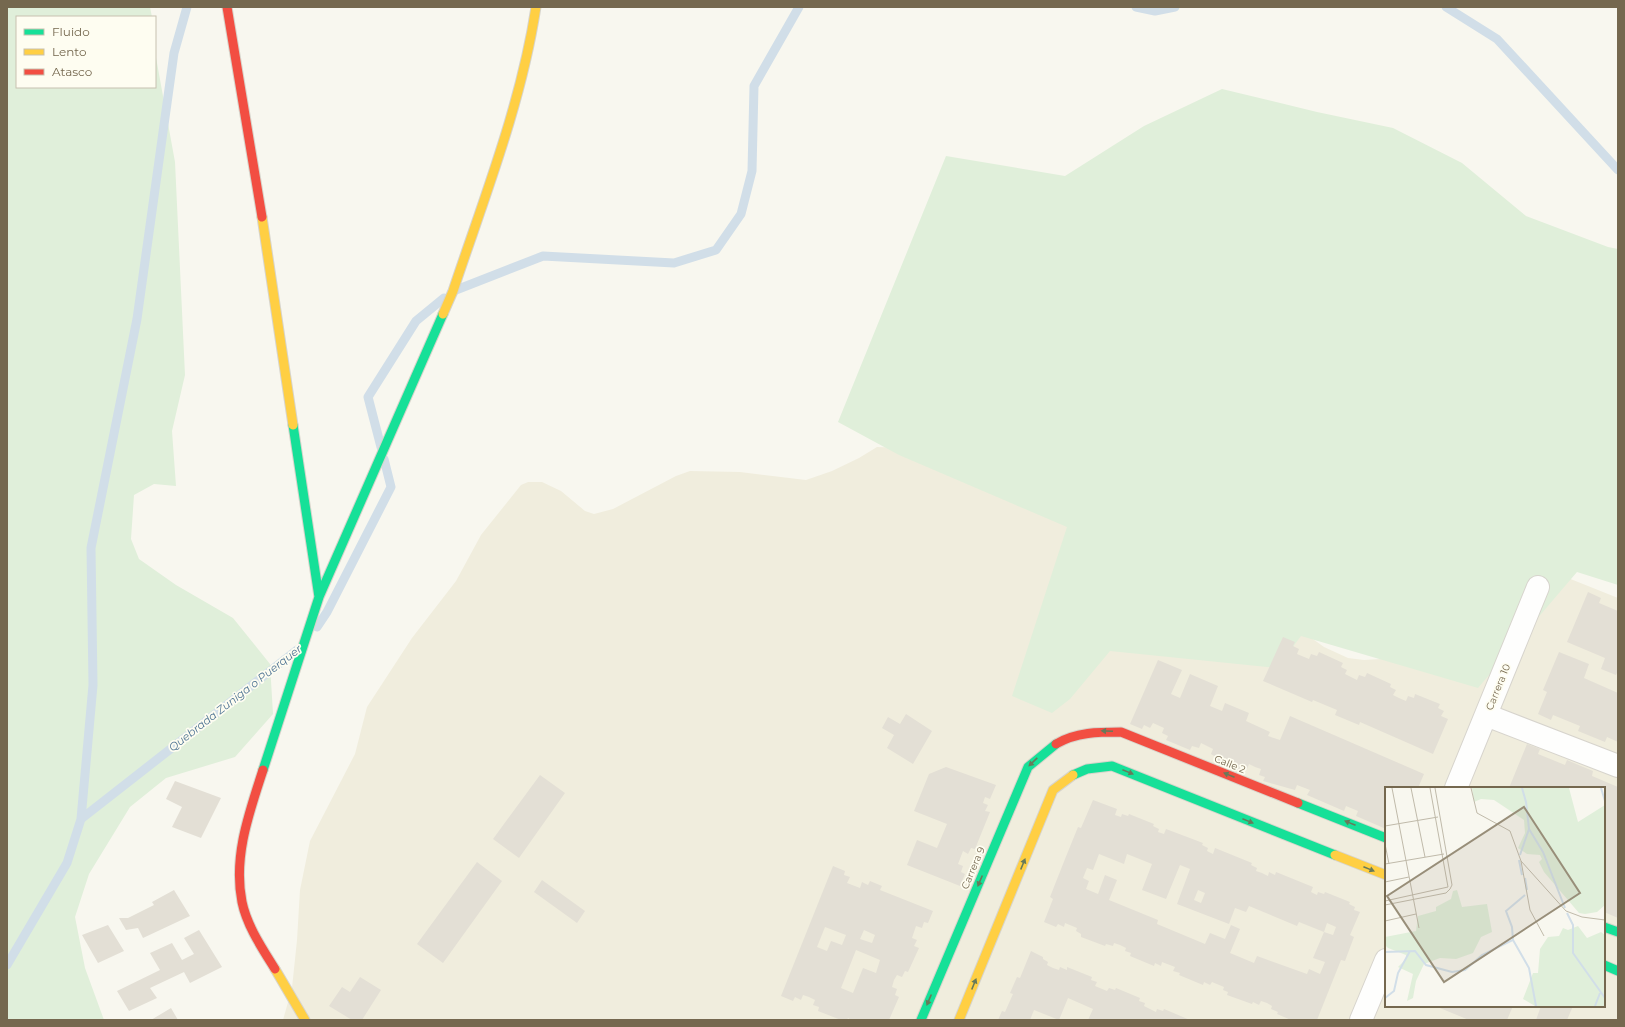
<svg xmlns="http://www.w3.org/2000/svg" width="1625" height="1027" font-family="Montserrat,sans-serif">
<rect width="100%" height="100%" fill="#f8f7ef"/>
<path fill="#f0eddd" fill-rule="evenodd" d="M 877,447 L 935,449 L 1310,637 L 1324,647 L 1348,658 L 1364,660 L 1399,658 L 1528,562 L 1618,598 L 1618,1020 L 283,1020 L 292,988 L 297,940 L 300,890 L 310,841 L 355,754 L 367,707 L 412,638 L 456,581 L 481,535 L 521,485 L 528,482 L 542,482 L 561,491 L 585,511 L 594,514 L 613,509 L 676,476 L 690,471 L 740,472 L 806,480 L 832,471 L 859,458 ZM 1386,788 L 1604,788 L 1604,1006 L 1386,1006 Z"/>
<path fill="#e0efda" d="M 7,7 L 150,7 L 152,17 L 17,17 L 17,87 L 155,87 L 155,52 L 175,162 L 185,375 L 172,431 L 176,486 L 154,484 L 134,495 L 131,539 L 139,559 L 176,585 L 233,618 L 270,664 L 273,714 L 235,757 L 166,778 L 130,807 L 89,874 L 75,917 L 85,968 L 104,1020 L 7,1020 Z
M 1222,89 L 1317,112 L 1393,128 L 1462,163 L 1526,216 L 1608,247 L 1618,249 L 1618,585 L 1577,572 L 1478,688 L 1301,636 L 1277,668 L 1110,651 L 1070,699 L 1052,713 L 1012,696 L 1067,527 L 899,455 L 838,422 L 946,156 L 1065,176 L 1144,126 Z"/>
<g fill="none" stroke-linecap="round" stroke-linejoin="round">
<path stroke="#d1dee8" stroke-width="9" d="M 1136,7 L 1155,11 L 1175,7
M 1446,7 L 1497,39 L 1618,170
M 456,290 L 543,256 L 674,263 L 716,250 L 741,214 L 752,171 L 754,86 L 799,7
M 381,447 L 368,397 L 416,321 L 444,298
M 317,627 L 327,612 L 391,487 L 384,459
M 81,819 L 93,685 L 91,548 L 137,319 L 174,53 L 187,7
M 7,965 L 67,863 L 81,819 L 297,650"/>
</g>
<path fill="#e3dfd5" fill-rule="evenodd" d="M 1588,592 L 1601,598 L 1599,603 L 1618,611 L 1618,671 L 1616,675 L 1601,669 L 1605,658 L 1567,642 Z
M 1283,637 L 1295,642 L 1293,646 L 1299,649 L 1297,654 L 1309,659 L 1311,654 L 1317,656 L 1319,652 L 1343,663 L 1341,667 L 1347,670 L 1345,674 L 1357,680 L 1359,675 L 1365,677 L 1367,673 L 1391,684 L 1390,687 L 1396,690 L 1393,695 L 1399,698 L 1406,701 L 1408,696 L 1414,698 L 1415,694 L 1440,704 L 1438,708 L 1444,711 L 1441,716 L 1448,719 L 1433,754 L 1360,722 L 1359,725 L 1335,715 L 1337,710 L 1313,700 L 1312,702 L 1263,681 Z
M 1559,652 L 1589,664 L 1584,678 L 1618,693 L 1618,742 L 1607,737 L 1605,742 L 1578,731 L 1580,726 L 1553,715 L 1551,720 L 1538,714 L 1547,692 L 1543,690 Z
M 1158,660 L 1182,670 L 1171,694 L 1180,698 L 1190,674 L 1218,686 L 1210,706 L 1222,711 L 1225,703 L 1249,713 L 1246,721 L 1270,732 L 1268,736 L 1280,740 L 1290,716 L 1424,774 L 1418,788 L 1386,788 L 1386,829 L 1356,816 L 1358,811 L 1346,806 L 1344,811 L 1307,795 L 1310,790 L 1297,785 L 1295,790 L 1263,781 L 1265,777 L 1259,775 L 1261,769 L 1255,767 L 1249,764 L 1247,769 L 1241,767 L 1239,771 L 1215,761 L 1216,757 L 1211,754 L 1213,749 L 1201,743 L 1199,748 L 1192,746 L 1190,750 L 1166,740 L 1168,736 L 1162,733 L 1164,728 L 1153,723 L 1150,728 L 1144,725 L 1142,729 L 1130,724 Z
M 906,714 L 932,731 L 913,764 L 887,748 L 894,735 L 882,728 L 888,717 L 900,724 Z
M 1527,744 L 1540,749 L 1538,754 L 1565,765 L 1567,760 L 1581,766 L 1593,771 L 1592,776 L 1618,787 L 1618,918 L 1604,912 L 1604,788 L 1509,788 Z
M 946,767 L 996,785 L 990,799 L 985,797 L 983,803 L 988,805 L 985,811 L 990,812 L 975,849 L 971,848 L 968,854 L 963,851 L 958,864 L 963,866 L 961,872 L 965,874 L 960,886 L 907,865 L 917,840 L 937,848 L 947,824 L 914,811 L 929,774 Z
M 540,775 L 565,793 L 519,858 L 493,839 Z
M 175,781 L 221,798 L 201,838 L 172,827 L 182,807 L 166,799 Z
M 1093,800 L 1117,809 L 1115,815 L 1121,817 L 1122,814 L 1128,816 L 1129,814 L 1154,824 L 1153,826 L 1159,829 L 1158,832 L 1164,834 L 1166,829 L 1203,843 L 1202,845 L 1208,848 L 1207,851 L 1213,854 L 1215,848 L 1252,863 L 1251,865 L 1257,868 L 1256,871 L 1262,873 L 1268,876 L 1269,872 L 1275,875 L 1276,872 L 1313,887 L 1311,892 L 1317,895 L 1318,892 L 1324,894 L 1325,892 L 1350,902 L 1349,904 L 1355,907 L 1354,910 L 1360,912 L 1350,935 L 1354,937 L 1345,961 L 1341,960 L 1317,1020 L 1291,1020 L 1277,1014 L 1278,1012 L 1271,1009 L 1272,1006 L 1267,1003 L 1261,1001 L 1259,1005 L 1253,1002 L 1252,1004 L 1227,995 L 1228,992 L 1223,990 L 1224,987 L 1212,982 L 1210,985 L 1204,982 L 1203,985 L 1179,975 L 1180,973 L 1173,971 L 1175,967 L 1162,962 L 1161,966 L 1155,963 L 1154,966 L 1130,956 L 1131,953 L 1125,951 L 1126,948 L 1120,945 L 1114,943 L 1113,946 L 1106,944 L 1105,946 L 1081,937 L 1081,934 L 1076,931 L 1077,928 L 1065,923 L 1064,927 L 1058,924 L 1056,927 L 1044,922 L 1053,899 L 1050,897 L 1065,859 L 1078,827 L 1081,828 ZM 1099,854 L 1124,864 L 1127,854 L 1152,864 L 1142,890 L 1166,899 L 1180,865 L 1190,869 L 1177,904 L 1229,924 L 1235,908 L 1246,912 L 1249,906 L 1297,926 L 1299,922 L 1324,932 L 1327,923 L 1336,927 L 1333,935 L 1324,932 L 1313,958 L 1325,962 L 1320,974 L 1309,969 L 1307,974 L 1257,956 L 1254,963 L 1230,953 L 1240,929 L 1231,925 L 1225,939 L 1210,933 L 1205,944 L 1157,924 L 1158,920 L 1109,900 L 1117,880 L 1105,875 L 1098,894 L 1086,889 L 1089,881 L 1083,878 L 1087,868 L 1093,870 ZM 1198,890 L 1205,893 L 1201,903 L 1194,900 Z
M 477,862 L 502,881 L 443,963 L 417,944 Z
M 833,866 L 845,871 L 844,875 L 850,877 L 847,883 L 860,888 L 862,882 L 868,885 L 870,881 L 882,886 L 880,890 L 933,911 L 928,923 L 924,922 L 922,928 L 916,926 L 912,938 L 917,940 L 914,946 L 919,948 L 908,972 L 905,971 L 902,977 L 897,975 L 894,980 L 892,987 L 897,989 L 895,995 L 899,997 L 889,1020 L 851,1020 L 848,1018 L 847,1020 L 841,1020 L 818,1011 L 819,1007 L 813,1005 L 815,1000 L 809,997 L 803,995 L 801,1000 L 795,997 L 793,1001 L 781,996 ZM 825,927 L 846,935 L 842,945 L 831,941 L 827,951 L 817,947 ZM 864,930 L 875,935 L 872,943 L 860,939 ZM 856,950 L 880,960 L 876,973 L 863,968 L 853,993 L 841,988 Z
M 542,880 L 585,911 L 577,923 L 534,892 Z
M 174,890 L 190,916 L 143,938 L 138,928 L 126,930 L 119,918 L 128,918 L 154,905 L 152,902 Z
M 108,925 L 124,951 L 98,963 L 82,935 Z
M 199,930 L 222,967 L 190,983 L 184,972 L 150,988 L 157,998 L 129,1011 L 117,991 L 160,970 L 150,953 L 172,943 L 182,960 L 194,954 L 184,938 Z
M 1031,951 L 1043,957 L 1043,959 L 1048,962 L 1047,965 L 1053,968 L 1059,970 L 1060,967 L 1067,970 L 1067,967 L 1092,977 L 1091,980 L 1097,982 L 1095,986 L 1107,991 L 1109,988 L 1115,990 L 1116,988 L 1140,998 L 1139,1001 L 1145,1003 L 1144,1006 L 1156,1012 L 1157,1009 L 1163,1011 L 1164,1009 L 1190,1020 L 1088,1020 L 1093,1009 L 1068,998 L 1059,1020 L 1034,1010 L 1030,1020 L 998,1020 L 1002,1011 L 1005,1012 L 1013,994 L 1010,993 L 1017,977 L 1020,978 Z
M 360,977 L 381,990 L 362,1020 L 352,1020 L 329,1006 L 342,987 L 350,992 Z
M 1435,1006 L 1513,1006 L 1507,1020 L 1469,1020 Z
M 1541,1006 L 1573,1006 L 1567,1020 L 1536,1020 Z
M 171,1008 L 178,1020 L 151,1020 Z"/>
<g fill="none" stroke-linecap="round" stroke-linejoin="round">
<g stroke="#d7d4cd" stroke-width="24">
<path id="street" d="M 1486,715 L 1618,766
M 1456,788 L 1538,587
M 1361,1020 L 1386,960"/>
</g>
<g stroke="#d7d4cb" stroke-width="11">
<path id="fast" d="M 319,597 L 443,314
M 263,770 L 319,597 L 293,425
M 1073,775 L 1087,769 L 1112,766 L 1335,855
M 1298,803 L 1386,838
M 1604,927 L 1618,932
M 1604,965 L 1618,971
M 921,1020 L 1028,767 L 1056,744"/>
</g>
<g stroke="#d7d4cb" stroke-width="11">
<path id="slow" d="M 262,217 L 293,425
M 443,314 L 453,291 C 484,198 521,105 536,7
M 1335,855 L 1386,875
M 275,969 L 305,1020
M 959,1020 L 1053,790 L 1073,775"/>
</g>
<g stroke="#d7d4cb" stroke-width="11">
<path id="jam" d="M 227,7 L 262,217
M 1056,744 C 1076,732 1099,732 1121,732 L 1298,803
M 263,770 C 249,813 233,857 242,902 C 247,926 262,948 275,969"/>
</g>
<use href="#street" stroke="#fefefd" stroke-width="22"/>
<use href="#fast" stroke="#16e098" stroke-width="9"/>
<use href="#slow" stroke="#ffcf43" stroke-width="9"/>
<use href="#jam" stroke="#f24e42" stroke-width="9"/>
</g>
<defs><path id="oneway-solid" d="M-6-.8H1V-3.2L6.5 0L1 3.2V.8H-6Z"/></defs>
<g fill="#677a5a">
<use href="#oneway-solid" transform="translate(1107 731) rotate(-177)"/>
<use href="#oneway-solid" transform="translate(1033 762) rotate(136)"/>
<use href="#oneway-solid" transform="translate(1128 772) rotate(22)"/>
<use href="#oneway-solid" transform="translate(1229 775) rotate(-158)"/>
<use href="#oneway-solid" transform="translate(1248 821) rotate(22)"/>
<use href="#oneway-solid" transform="translate(1350 823) rotate(-158)"/>
<use href="#oneway-solid" transform="translate(1023 864) rotate(-68)"/>
<use href="#oneway-solid" transform="translate(1369 869) rotate(22)"/>
<use href="#oneway-solid" transform="translate(980 881) rotate(113)"/>
<use href="#oneway-solid" transform="translate(974 984) rotate(-68)"/>
<use href="#oneway-solid" transform="translate(929 1000) rotate(113)"/>
</g>
<g text-anchor="middle" dominant-baseline="central" stroke-width="3.5" stroke-linejoin="round" paint-order="stroke">
<g font-size="10" fill="#75684f" stroke="#fefdf1">
<text transform="translate(1498 687) rotate(-68)">Carrera 10</text>
<text transform="translate(1230 764) rotate(22)">Calle 2</text>
<text transform="translate(973 868) rotate(-67)">Carrera 9</text>
</g>
<g font-size="11" font-style="italic" fill="#507595" stroke="#fefdf1">
<text transform="translate(235 698) rotate(-38)">Quebrada Zuniga o Puerquer</text>
</g>
</g>
<g transform="translate(1385 787)">
<rect width="220" height="220" fill="#f8f7ef"/>
<path d="M 87,1 L 184,1 L 193,35 L 220,18 L 220,118 L 212,125 L 200,127 L 194,126 L 159,85 L 154,75 L 157,72 L 155,68 L 142,67 L 133,61 L 140,46 L 139,33 L 109,13 L 96,12 L 89,15 ZM 72,103 L 77,120 L 102,117 L 107,145 L 96,150 L 88,166 L 71,172 L 55,171 L 39,177 L 31,194 L 28,211 L 22,214 L 28,187 L 13,180 L 21,172 L 21,168 L 3,161 L 0,158 L 0,150 L 31,144 L 33,129 L 51,124 L 51,120 L 66,112 L 68,104 ZM 193,139 L 202,151 L 216,145 L 220,148 L 220,219 L 150,219 L 138,212 L 148,186 L 153,186 L 155,162 L 163,150 L 174,149 L 178,141 L 183,143 Z" fill="#e0efda"/>
<path fill="none" stroke="#d1dee8" stroke-width="2" d="M 216,1 L 220,14M 144,42 L 158,65 L 180,121M 135,68 L 144,42 L 141,15 L 137,1M 134,73 L 137,88M 140,91 L 142,103M 182,126 L 188,138 L 188,166 L 220,211M 128,153 L 144,181 L 151,219M 0,165 L 30,164 L 41,178 L 67,185 L 80,183 L 97,168 L 128,153 L 127,140 L 121,124 L 140,108M 0,211 L 9,204 L 13,186 L 25,164M 210,219 L 215,206"/>
<path fill="none" stroke="#c0baaa" stroke-width="1" d="M 7,1 L 34,141M 26,1 L 40,70M 45,1 L 63,100M 50,1 L 67,98 L 65,102M 86,1 L 92,26 L 125,44 L 136,74 L 181,124 L 197,130 L 220,133M 0,39 L 53,30M 0,57 L 4,77M 136,74 L 145,123 L 159,149M 0,77 L 59,67M 0,95 L 24,90M 0,114 L 63,100M 0,118 L 61,106 L 65,102M 0,134 L 31,127"/>
<path fill="#988e79" fill-opacity="0.15" stroke="#988e79" stroke-width="2" d="M 139,20 L 195,106 L 59,195 L 2,109 Z"/>
<rect width="220" height="220" fill="none" stroke="#75684f" stroke-width="2"/>
</g>
<rect width="1625" height="1027" fill="none" stroke="#75684f" stroke-width="16"/>
<rect x="16" y="16" width="140" height="72" fill="#fefdf1" stroke="#c7c1b0"/>
<rect x="24" y="29" width="20" height="6" fill="#16e098" stroke="#c7c1b0"/>
<text x="52" y="36" font-size="12" fill="#75684f">Fluido</text>
<rect x="24" y="49" width="20" height="6" fill="#ffcf43" stroke="#c7c1b0"/>
<text x="52" y="56" font-size="12" fill="#75684f">Lento</text>
<rect x="24" y="69" width="20" height="6" fill="#f24e42" stroke="#c7c1b0"/>
<text x="52" y="76" font-size="12" fill="#75684f">Atasco</text>
</svg>
